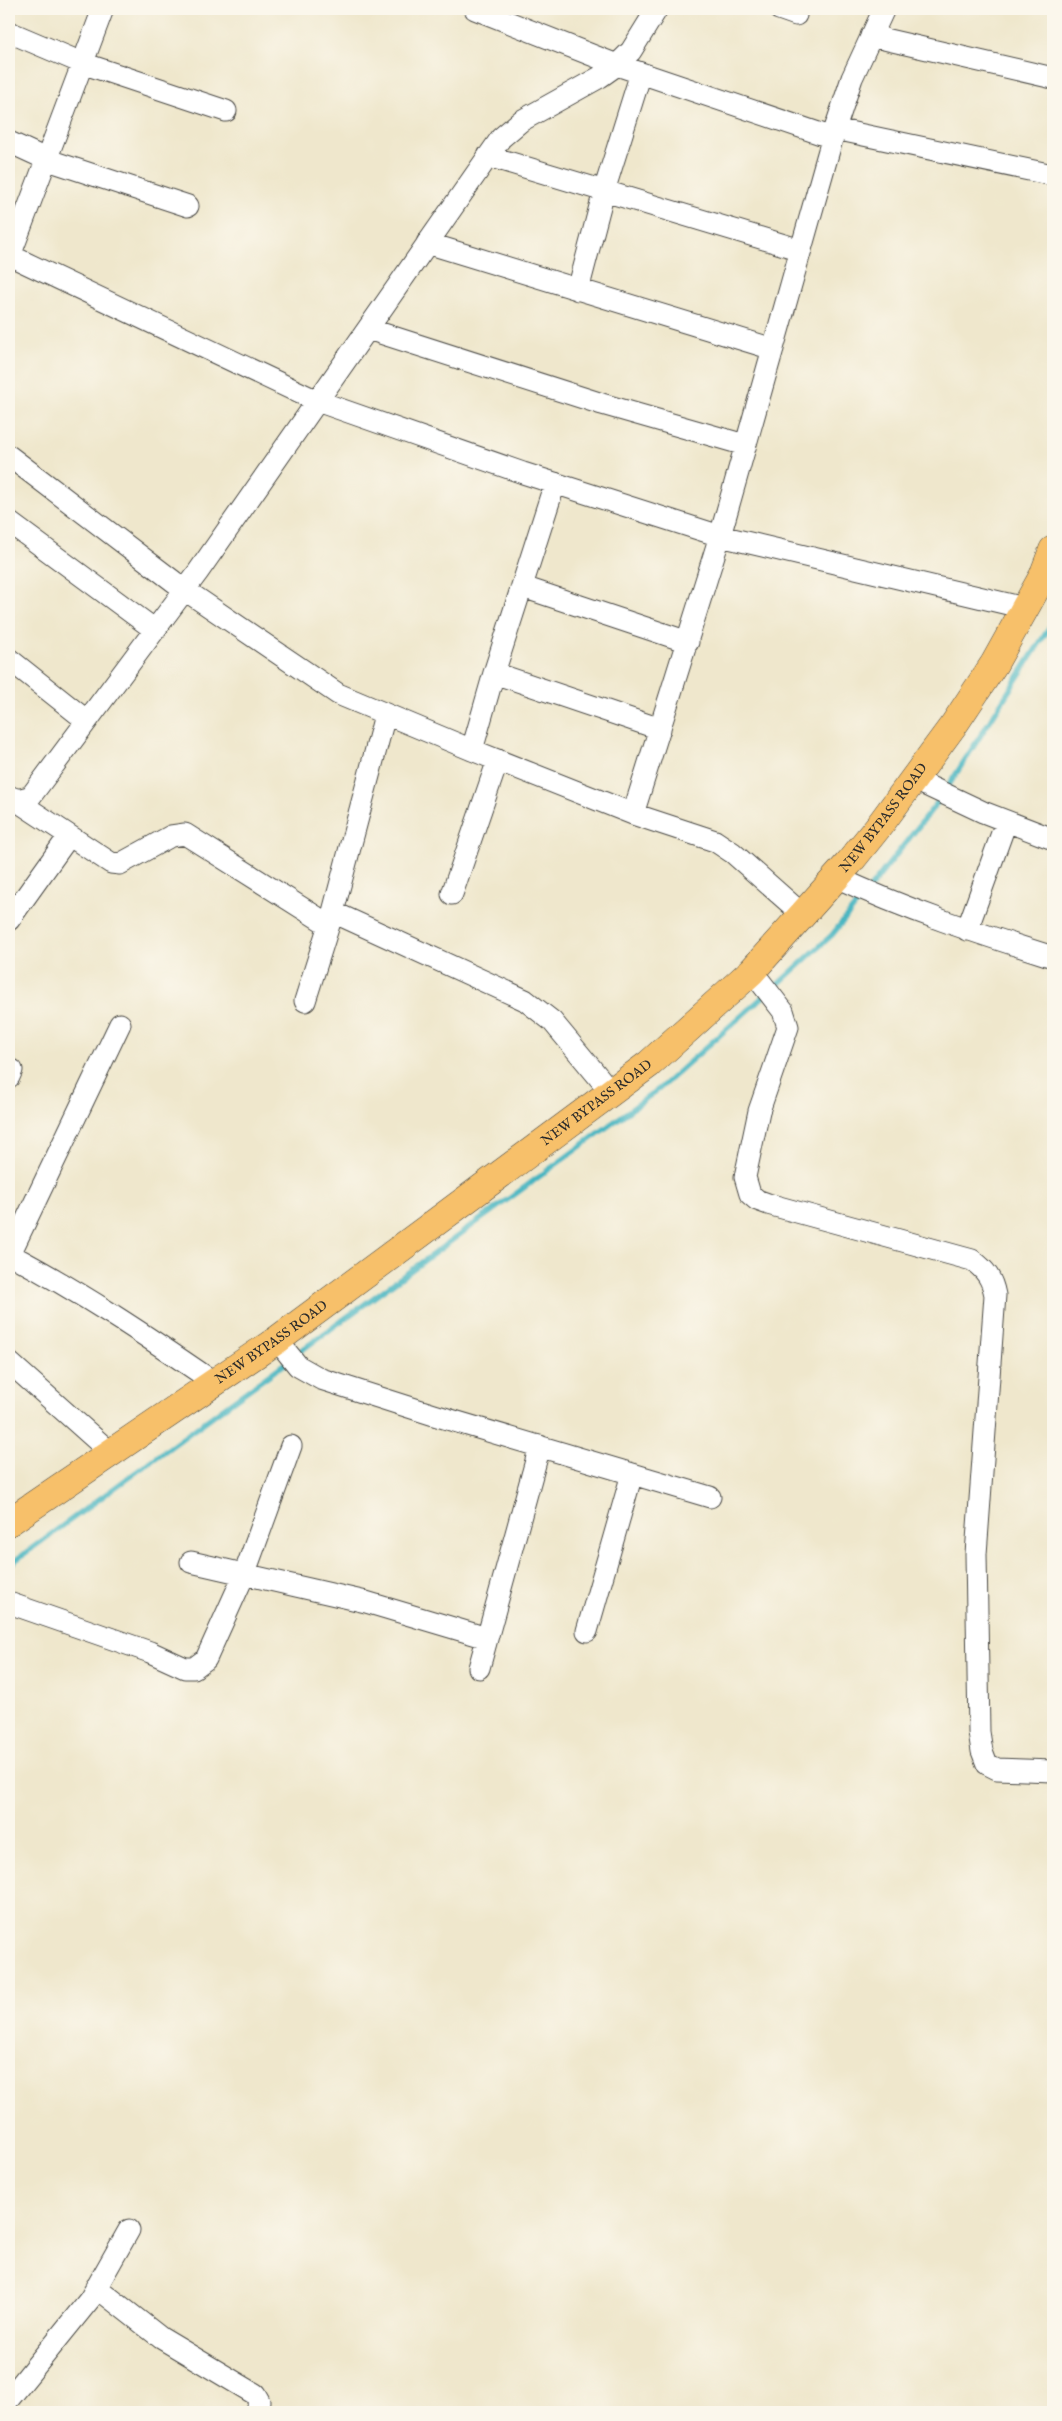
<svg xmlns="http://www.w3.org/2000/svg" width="1062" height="2421" font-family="'IM FELL English',serif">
<rect width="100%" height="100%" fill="#fbf7ec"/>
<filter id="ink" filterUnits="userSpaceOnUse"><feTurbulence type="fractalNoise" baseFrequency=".02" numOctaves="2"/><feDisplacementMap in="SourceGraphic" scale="10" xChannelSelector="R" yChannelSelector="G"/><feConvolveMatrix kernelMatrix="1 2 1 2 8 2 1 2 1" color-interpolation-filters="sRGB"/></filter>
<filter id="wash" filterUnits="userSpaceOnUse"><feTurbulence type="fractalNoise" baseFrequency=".0096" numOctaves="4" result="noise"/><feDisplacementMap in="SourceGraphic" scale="20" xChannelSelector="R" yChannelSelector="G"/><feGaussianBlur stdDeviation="1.12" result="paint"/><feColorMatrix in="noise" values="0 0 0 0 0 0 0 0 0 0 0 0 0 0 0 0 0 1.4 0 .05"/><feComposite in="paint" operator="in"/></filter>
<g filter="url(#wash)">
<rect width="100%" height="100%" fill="#efe7cc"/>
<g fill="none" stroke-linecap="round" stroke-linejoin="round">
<path stroke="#47b5c1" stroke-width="5.5" d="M 870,888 L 940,799 L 1053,622
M 777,985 L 832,935 L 864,895
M 295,1355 L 659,1089 L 765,995
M 9,1565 L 288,1361"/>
</g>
</g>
<g filter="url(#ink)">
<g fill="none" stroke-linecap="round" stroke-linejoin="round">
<g stroke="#484743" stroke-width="23">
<path id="minor" d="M 475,9 L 617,65 L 833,138
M 779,9 L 796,15
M 9,32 L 82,63 L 226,111
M 871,36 L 1053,78
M 835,129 L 1053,175
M 9,142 L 48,160 L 188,206
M 488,156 L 801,250
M 427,243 L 773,349
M 9,255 L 317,401 L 523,473 L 720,536 L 1025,608
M 10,256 L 103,9
M 578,290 L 604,191 L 641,73
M 368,329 L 602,404 L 745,445
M 9,456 L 185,590 L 338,694 L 472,750 L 633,814 L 715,841 L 733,853 L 802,914
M 9,522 L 155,630
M 523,587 L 688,642
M 9,659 L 87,721
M 494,673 L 660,729
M 472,750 L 494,673 L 555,483
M 913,779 L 983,812 L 1053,839
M 9,796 C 17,801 22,799 31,796 L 198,572 L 501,138 L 521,121 L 600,77 L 617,65 L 631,51 L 657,9
M 14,799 L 111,863 L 120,864 L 171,836 L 185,834 L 329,925
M 633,814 L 720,536 L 835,129 L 852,78 L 884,9
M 836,877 C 906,910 980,934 1053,957
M 452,894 L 498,760
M 333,912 L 525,1000 L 552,1021 L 611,1092
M 9,920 L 69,836
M 967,930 L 1006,822
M 752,971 L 783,1011 L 788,1027 L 759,1111 L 745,1177 L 750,1194 L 757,1200 L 768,1204 L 972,1260 C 986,1270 992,1279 995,1295 L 976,1554 L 979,1732 L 982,1751 L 987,1764 L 997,1769 L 1053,1771
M 305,1001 L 333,912 L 385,715
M 9,1077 L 12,1070
M 9,1254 C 81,1292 148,1337 215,1383
M 10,1254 L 120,1024
M 277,1340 L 298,1366 L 321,1379 L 434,1415 L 710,1497
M 9,1362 L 111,1453
M 191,1562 L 366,1602 L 487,1638
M 9,1603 L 150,1652 L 185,1668 L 194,1668 L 206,1659 L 244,1575 L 291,1446
M 587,1631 L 632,1474
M 479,1668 L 540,1446
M 96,2287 L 161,2338 L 255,2394 L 259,2401 L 257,2412
M 9,2399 L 90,2299 L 129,2230"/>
</g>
<g stroke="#484743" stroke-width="29">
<g id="major">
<path id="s1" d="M 9,1522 L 277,1340 L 649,1064 L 752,971 L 849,863 L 882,822 L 955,723 L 994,664 L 1043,576 L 1053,550"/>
</g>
</g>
<use href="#minor" stroke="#fff" stroke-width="21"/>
<use href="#major" stroke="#f7c06b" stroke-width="28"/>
</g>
</g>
<g text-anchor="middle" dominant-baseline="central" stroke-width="4" stroke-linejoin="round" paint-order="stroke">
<g font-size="14" fill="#2b2b2b" stroke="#fbf7ec">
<text stroke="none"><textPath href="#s1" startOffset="1128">NEW BYPASS ROAD</textPath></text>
<text stroke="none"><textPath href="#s1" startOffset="722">NEW BYPASS ROAD</textPath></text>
<text stroke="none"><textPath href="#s1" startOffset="318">NEW BYPASS ROAD</textPath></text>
</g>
</g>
<rect width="1062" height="2421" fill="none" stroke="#fbf7ec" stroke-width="30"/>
</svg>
